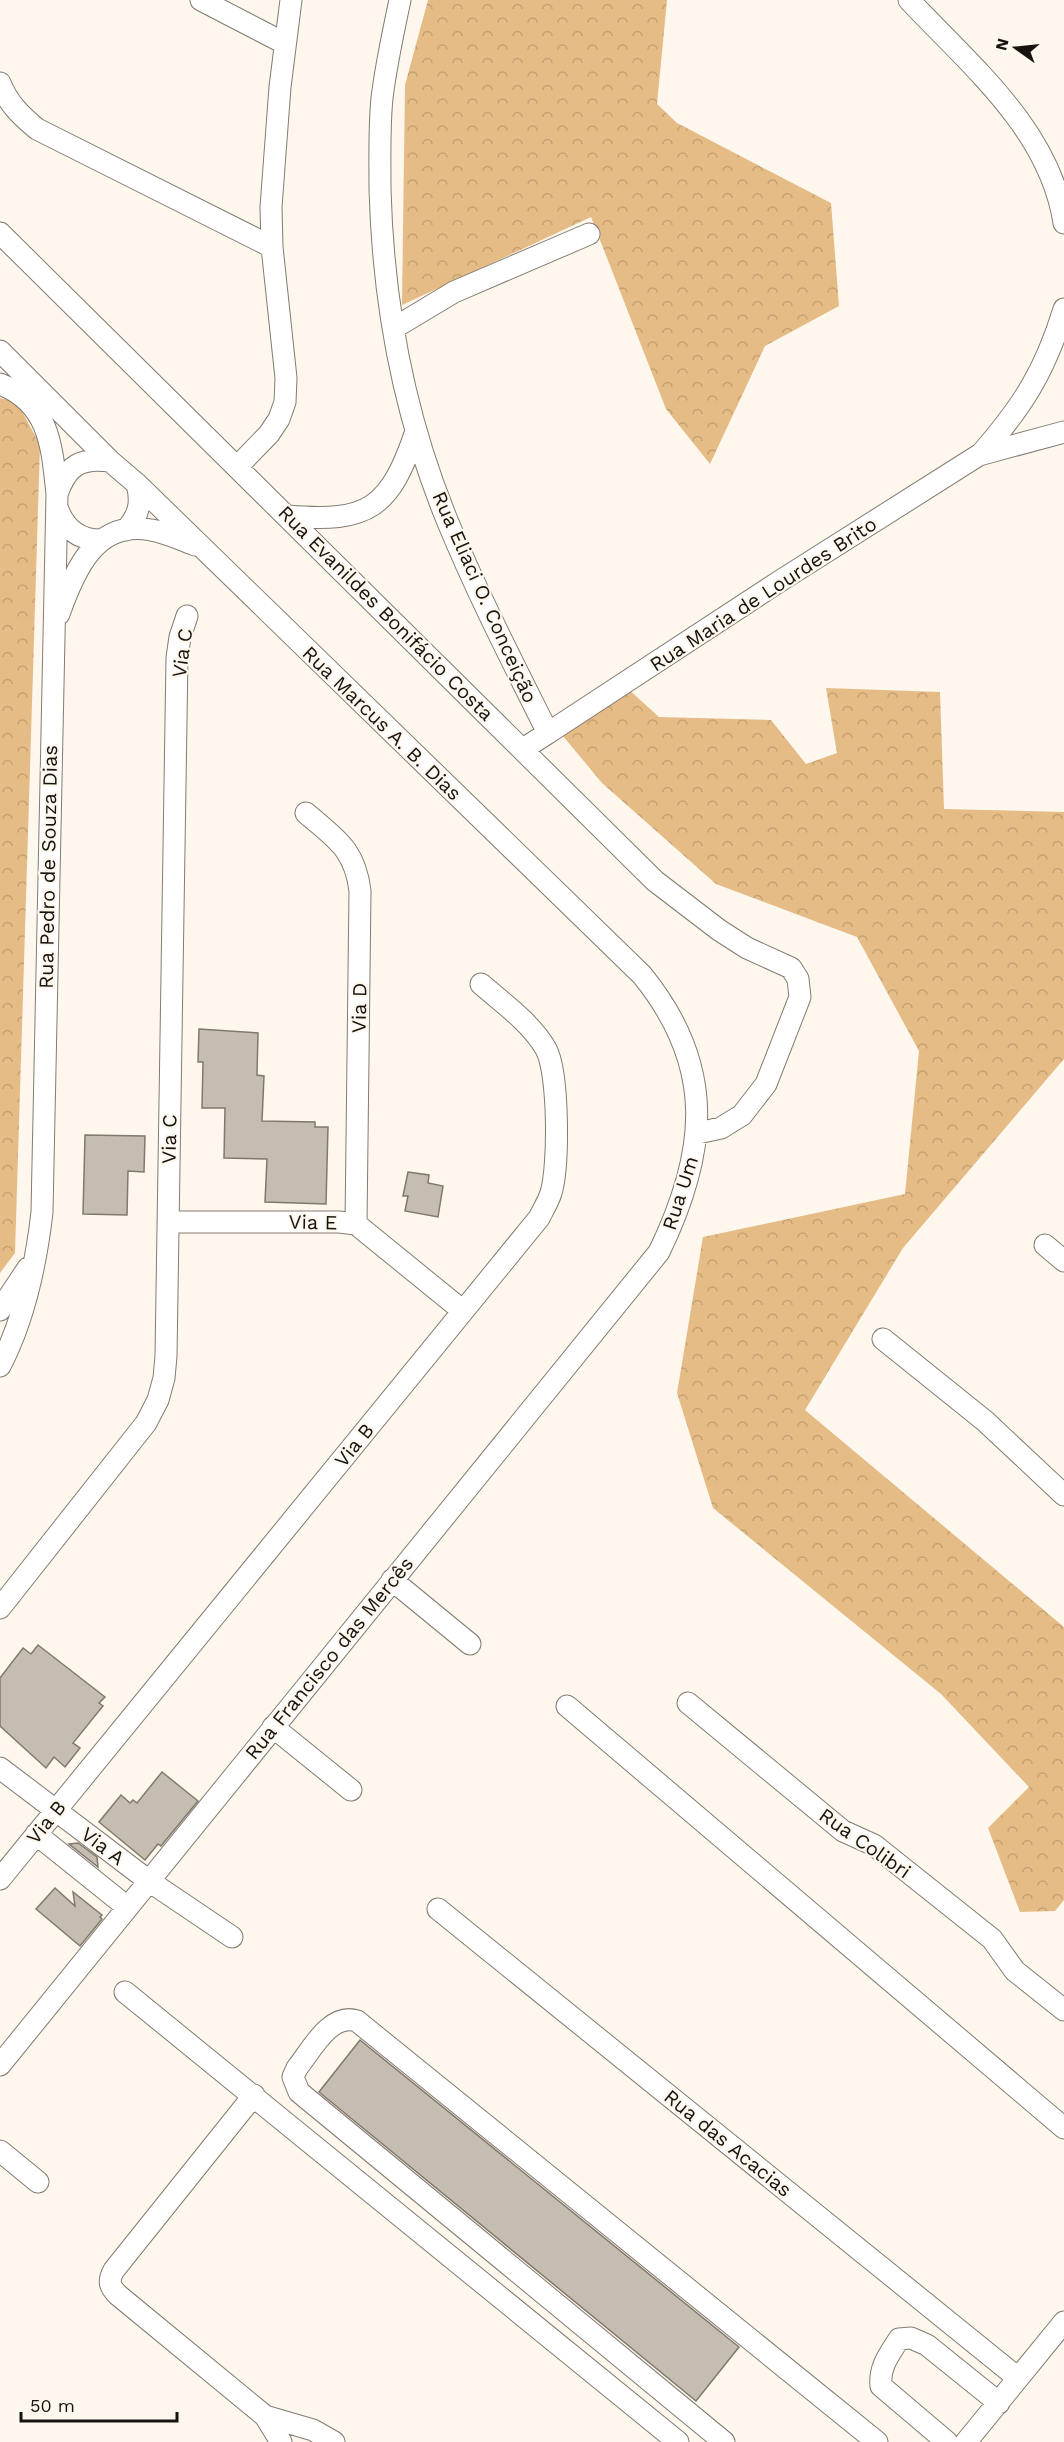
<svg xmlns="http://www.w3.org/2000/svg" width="1064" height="2442" font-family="'Work Sans',sans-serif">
<defs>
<pattern id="forest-crowns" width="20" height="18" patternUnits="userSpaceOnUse" patternTransform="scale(1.5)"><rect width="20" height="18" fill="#e5bc86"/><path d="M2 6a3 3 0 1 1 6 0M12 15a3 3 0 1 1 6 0" fill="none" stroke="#c4a173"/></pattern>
</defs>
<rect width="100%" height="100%" fill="#fef7ed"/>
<path fill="url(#forest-crowns)" d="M 428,0 L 667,0 L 657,104 L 677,123 L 831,203 L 839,306 L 765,346 L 710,464 L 666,409 L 591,217 L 402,305 L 405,85 Z
M 0,398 L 17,402 L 40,445 L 15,1253 L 0,1273 Z
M 626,687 L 659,717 L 771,720 L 806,764 L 837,753 L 826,688 L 940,692 L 944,809 L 1064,812 L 1064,1059 L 903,1248 L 805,1410 L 1064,1627 L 1064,1900 L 1055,1911 L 1020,1912 L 988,1828 L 1029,1787 L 941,1694 L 713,1508 L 677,1393 L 703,1237 L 905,1194 L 919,1051 L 857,937 L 716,884 L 602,783 L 553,724 Z"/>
<path fill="#c6bdb2" stroke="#80786d" stroke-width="1.5" d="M 199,1029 L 258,1033 L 257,1075 L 264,1076 L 262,1121 L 315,1122 L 315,1127 L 328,1127 L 326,1204 L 265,1202 L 267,1159 L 224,1158 L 225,1108 L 202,1108 L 203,1062 L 198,1062 Z
M 85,1135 L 145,1136 L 144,1172 L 128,1171 L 127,1215 L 83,1214 Z
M 408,1172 L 429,1175 L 428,1183 L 443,1186 L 438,1217 L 405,1211 L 408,1196 L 403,1196 Z
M 38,1645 L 105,1697 L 99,1703 L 103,1706 L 73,1743 L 80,1748 L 65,1767 L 54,1757 L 46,1768 L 0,1726 L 0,1678 L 23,1648 L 31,1654 Z
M 162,1772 L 198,1801 L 161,1846 L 158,1844 L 145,1860 L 99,1822 L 121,1795 L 130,1803 L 133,1800 L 137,1803 Z
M 78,1843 L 97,1857 L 98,1867 L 69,1844 Z
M 55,1888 L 75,1906 L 73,1892 L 102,1915 L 100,1917 L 102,1919 L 80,1946 L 36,1909 Z
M 360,2040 L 739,2347 L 696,2401 L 319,2092 Z"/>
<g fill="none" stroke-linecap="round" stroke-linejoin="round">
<g stroke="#847b71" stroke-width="23">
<path id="minor" d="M 201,0 L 284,43
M 400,0 C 393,33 386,65 382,98 C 379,128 380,159 380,189 C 383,302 404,415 447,520 C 477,593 513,663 548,733 L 523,749
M 909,0 C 970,65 1050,130 1064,223
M 0,83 C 8,103 20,115 37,129 L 272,247
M 0,233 L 655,881 L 719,930 L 747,948 L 791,968 L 798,979 L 800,997 L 766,1084 L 742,1115 L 721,1128 L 698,1133
M 394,328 L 454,292 L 589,234
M 0,351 L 110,461 L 137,484 L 642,975 C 716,1066 708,1151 659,1252 L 0,2065
M 0,384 C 50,403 52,448 57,494 L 42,1212 C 36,1265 25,1318 0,1366
M 980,455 C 1023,406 1045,371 1064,309
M 238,466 L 269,434 L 279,419 L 285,402 L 286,378 L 272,247 L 271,207 L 280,87 L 291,0
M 57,494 C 67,466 80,457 110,461
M 57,507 C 64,528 78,540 100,540
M 288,516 C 369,523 390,508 416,431
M 126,530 C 139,515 142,503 137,484
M 59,614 C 74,571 96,519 151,530 C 166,532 181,540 195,545
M 548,733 L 780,581 L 979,455 L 1064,432
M 306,813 C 336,839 355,849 360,891 L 356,1224
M 168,1222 L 339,1222 L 356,1224 L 463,1311
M 1045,1245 L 1064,1261
M 0,1310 L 28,1268
M 883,1339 L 985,1421 L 1064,1495
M 392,1580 L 470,1644
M 0,1608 L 146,1423 L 158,1400 L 164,1378 L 166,1356 L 177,658 L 180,637 L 187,616
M 688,1703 L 843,1831 L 874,1845 L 992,1939 L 1015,1971 L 1064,2010
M 567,1706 L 1064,2128
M 273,1727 L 351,1790
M 0,1768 L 149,1881 L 232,1937
M 36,1834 L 127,1907
M 0,1879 L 539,1218 C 543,1210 548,1202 551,1193 C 559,1166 559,1073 546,1049 C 531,1023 503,1003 481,984
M 438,1909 L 1018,2378
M 125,1992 L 678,2442
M 254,2095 L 114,2270 C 108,2281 109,2286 118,2295 L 265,2416 L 281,2442
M 0,2151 L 38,2182
M 265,2416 L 313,2430 L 334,2442
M 724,2442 L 299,2092 L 293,2077 L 297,2068 C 311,2051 330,2012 357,2021 L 877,2442
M 947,2442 L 881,2386 C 879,2367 889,2355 899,2339 L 911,2338 L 927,2345 L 999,2403
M 966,2442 L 1064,2322"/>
</g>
<use href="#minor" stroke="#fff" stroke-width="21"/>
</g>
<g text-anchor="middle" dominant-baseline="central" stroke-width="4.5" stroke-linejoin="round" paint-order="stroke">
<g font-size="20" fill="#171410" stroke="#fef7ed">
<text transform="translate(763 594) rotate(-33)">Rua Maria de Lourdes Brito</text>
<text transform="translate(485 597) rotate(66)">Rua Eliaci O. Conceição</text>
<text transform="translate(386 613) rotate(45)">Rua Evanildes Bonifácio Costa</text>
<text transform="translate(182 653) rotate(-82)">Via C</text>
<text transform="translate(382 723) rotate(44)">Rua Marcus A. B. Dias</text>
<text transform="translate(48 867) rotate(-89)">Rua Pedro de Souza Dias</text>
<text transform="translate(359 1008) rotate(-89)">Via D</text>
<text transform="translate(169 1139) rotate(-89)">Via C</text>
<text transform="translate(680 1193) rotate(-72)">Rua Um</text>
<text transform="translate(313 1222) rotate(1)">Via E</text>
<text transform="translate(354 1445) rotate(-51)">Via B</text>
<text transform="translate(329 1658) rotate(-51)">Rua Francisco das Mercês</text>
<text transform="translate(46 1822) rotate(-51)">Via B</text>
<text transform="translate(865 1843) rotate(35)">Rua Colibri</text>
<text transform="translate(103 1846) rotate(37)">Via A</text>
<text transform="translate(728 2143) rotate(39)">Rua das Acacias</text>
</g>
</g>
<g transform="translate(1016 48) rotate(285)" stroke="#fef7ed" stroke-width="4.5" paint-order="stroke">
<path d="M0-4.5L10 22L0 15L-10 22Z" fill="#171410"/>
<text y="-9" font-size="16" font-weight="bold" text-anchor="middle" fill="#171410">N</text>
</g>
<path d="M21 2412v9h156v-9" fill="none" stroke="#171410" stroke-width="3"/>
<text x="30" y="2412" font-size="18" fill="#171410" stroke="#fef7ed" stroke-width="4.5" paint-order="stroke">50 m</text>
</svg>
